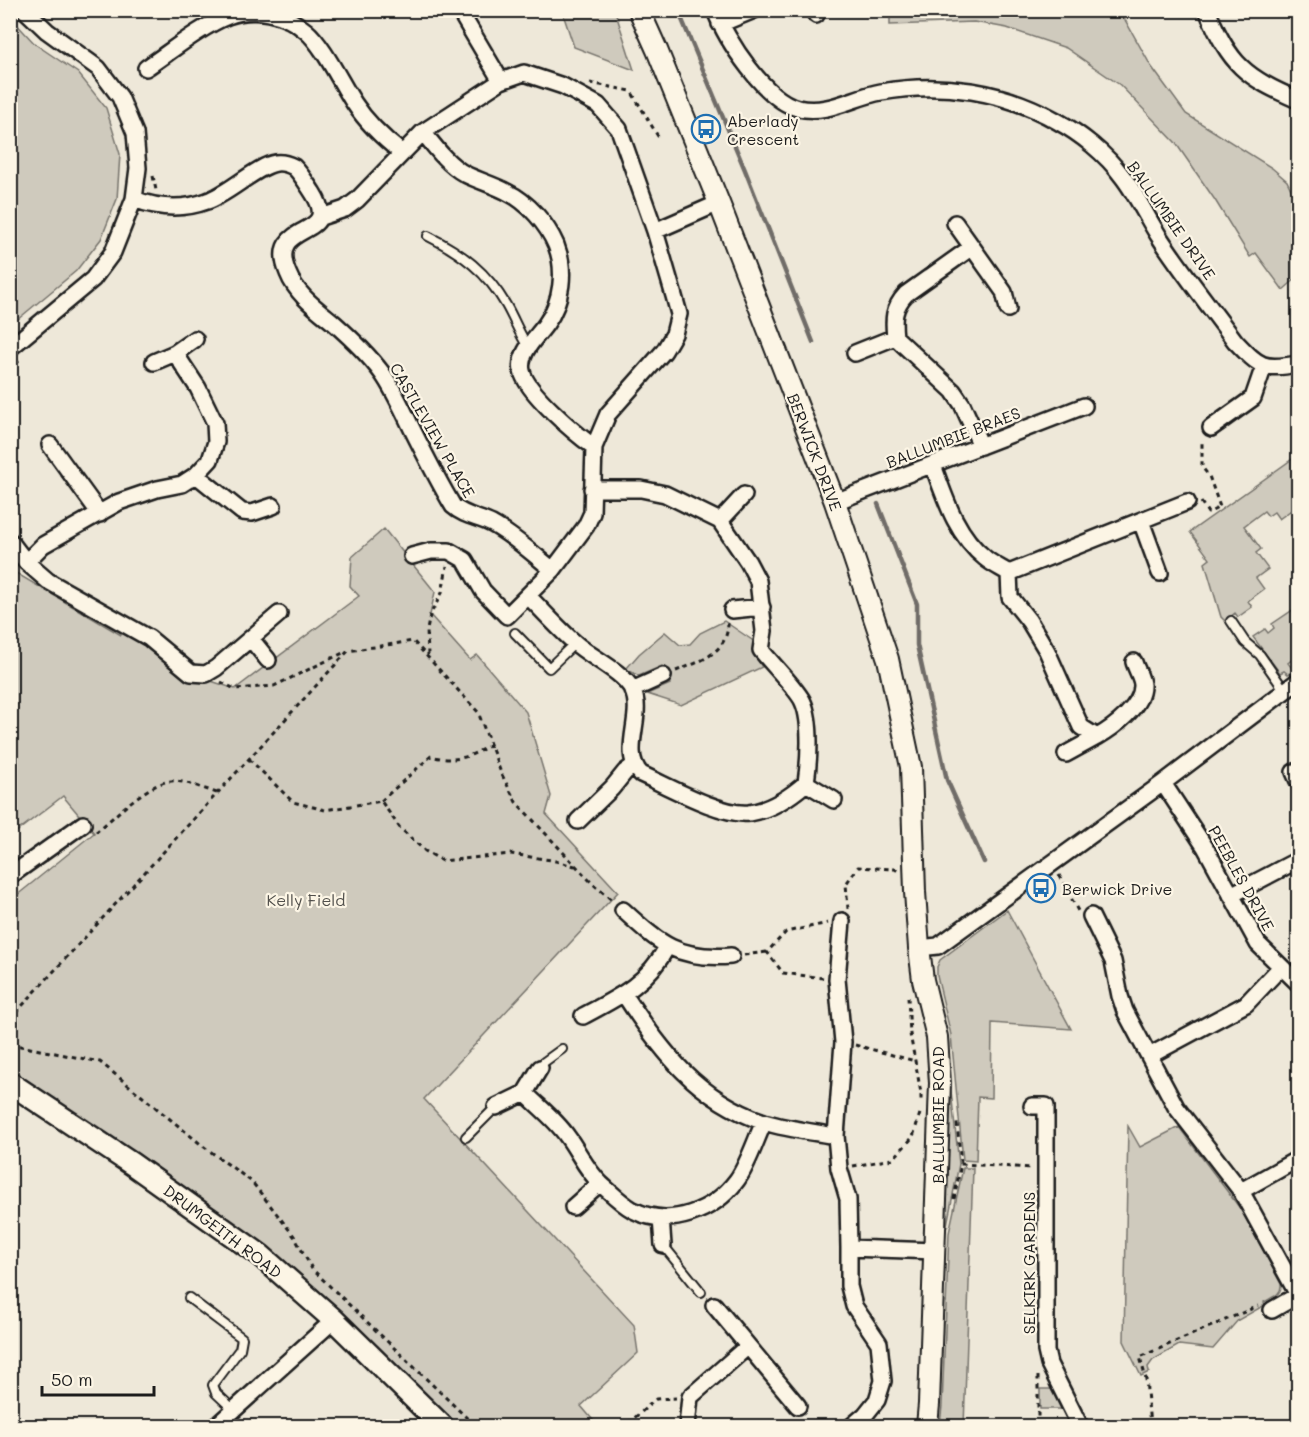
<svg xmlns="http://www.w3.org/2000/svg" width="1309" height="1437" font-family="Mali,sans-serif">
<rect width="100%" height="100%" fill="#eee8d9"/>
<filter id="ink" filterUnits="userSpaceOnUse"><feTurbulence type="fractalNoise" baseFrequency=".0167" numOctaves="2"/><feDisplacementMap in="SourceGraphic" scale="12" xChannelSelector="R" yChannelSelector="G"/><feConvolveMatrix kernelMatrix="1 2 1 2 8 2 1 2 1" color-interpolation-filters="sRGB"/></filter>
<g filter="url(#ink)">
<path fill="#cfcabd" stroke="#76736c" stroke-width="1.5" d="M 562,11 L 615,11 L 634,70 L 574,47 Z
M 890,11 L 1120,11 L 1151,66 L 1186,114 L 1272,168 L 1287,181 L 1298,204 L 1298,277 L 1283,290 L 1256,253 L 1250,257 L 1215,200 L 1175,142 L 1120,85 L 1066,48 L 1007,28 L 974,22 L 890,25 Z
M 11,18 L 35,44 L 78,73 L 106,108 L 120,154 L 117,199 L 101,239 L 76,271 L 11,325 Z
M 1298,455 L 1298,505 L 1279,519 L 1274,512 L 1268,516 L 1264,511 L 1244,526 L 1261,549 L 1256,553 L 1268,569 L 1256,578 L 1264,589 L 1248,601 L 1252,607 L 1238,617 L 1235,613 L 1225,621 L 1221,617 L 1205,563 L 1210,559 L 1190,532 Z
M 384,529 L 435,592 L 430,615 L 470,660 L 477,655 L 526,712 L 551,796 L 546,814 L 618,892 L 424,1099 L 634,1325 L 638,1353 L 581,1406 L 598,1426 L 453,1426 L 281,1260 L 220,1212 L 11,1072 L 11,900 L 94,833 L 63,796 L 11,836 L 11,570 L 121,635 L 124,631 L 208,680 L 235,689 L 359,596 L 350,586 L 352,557 Z
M 1298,604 L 1298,655 L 1288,663 L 1294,671 L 1288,674 L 1284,671 L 1280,673 L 1253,637 L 1265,629 L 1268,633 L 1274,628 L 1272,624 L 1294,609 L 1294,608 Z
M 724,621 L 755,642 L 753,652 L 762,667 L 681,705 L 647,694 L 670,684 L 662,666 L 639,676 L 626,669 L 639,654 L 665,632 L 680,645 L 690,644 L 700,633 Z
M 1007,910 L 1071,1029 L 992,1023 L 991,1098 L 978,1097 L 976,1161 L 963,1160 L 951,1035 L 937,976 L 937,967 L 940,960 Z
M 950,1082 L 959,1164 L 945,1235 Z
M 1128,1126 L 1140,1147 L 1179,1127 L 1242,1211 L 1281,1284 C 1282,1295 1272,1297 1264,1302 L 1265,1305 L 1238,1320 L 1213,1349 L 1179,1345 L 1153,1360 L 1148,1367 L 1149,1372 L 1141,1376 L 1124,1341 Z
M 963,1168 L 973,1168 L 964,1426 L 940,1426 L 942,1406 L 949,1233 Z
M 1040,1389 L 1051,1389 L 1062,1409 L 1040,1409 Z"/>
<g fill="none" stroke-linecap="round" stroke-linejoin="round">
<path stroke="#6f6c67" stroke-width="4.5" d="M 678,10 L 745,170 L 813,342
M 878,504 L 917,604 L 917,645 L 947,780 L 984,862"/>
<g stroke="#1c1c1c" stroke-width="12">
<path id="service" d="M 428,236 C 462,253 487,272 506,305 C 514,319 519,333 528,347
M 1231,621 L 1245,642 L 1260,655 L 1285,691
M 515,633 L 549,668 L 575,643
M 540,1068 L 544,1062 L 562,1049
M 466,1137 L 496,1107
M 663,1245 L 701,1292
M 189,1298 L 242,1338 L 240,1349 L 213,1385 L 216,1393 L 234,1410"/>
</g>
<g stroke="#1c1c1c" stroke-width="20">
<path id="minor" d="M 459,10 L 501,81
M 715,10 C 726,40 766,101 798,108 C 828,115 853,97 881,92 C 942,81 1004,91 1057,121 C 1081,134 1106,154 1122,176 C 1137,195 1147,218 1160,238 C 1183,273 1210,307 1235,341 C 1260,367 1262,370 1298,364
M 814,10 L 816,15
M 1207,10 C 1230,65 1245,77 1298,100
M 720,24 L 754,10
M 146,68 C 170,52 202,26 228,16 C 254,6 285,13 306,31 C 323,45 341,83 354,103 C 367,123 384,139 402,153
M 423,132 C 435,147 448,165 465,174 C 479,181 494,185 507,192 C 528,202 547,224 556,245 C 566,270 562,302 546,324 C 537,337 518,353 522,371 C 526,392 576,434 594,447
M 134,199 C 157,208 183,210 207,201 C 229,194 256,166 276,163 C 283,162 288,164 294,167 C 302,175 307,184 313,193 C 344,242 265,218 288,273 C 296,294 317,309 334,323 C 351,338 368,354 382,373 C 394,390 403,410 412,429 C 425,455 438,481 453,506 C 464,516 478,517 492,524 C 514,536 533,554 553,570
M 321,217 L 345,209 L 357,200 L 423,132 L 501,81 L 524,73 L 563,86 L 598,105 L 619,129 L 655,231 L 674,296 L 679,314 L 674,334 L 664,351 L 608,414 L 594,447 L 592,513 L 586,526 L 553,570 L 507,616 L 483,591 L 465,560 L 449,551 L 431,551 L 412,556
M 955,223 L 1004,292 L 1008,309
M 655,231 L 719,203
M 972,247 L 906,294 C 893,308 893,319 895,337 L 953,391 L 962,404 L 981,446
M 10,348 L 93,279 L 113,252 L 134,199 L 138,168 L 135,133 L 120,97 L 98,68 L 47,31 L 25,10
M 855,353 L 895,337
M 154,362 L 175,353 L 195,339
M 1211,428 L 1253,398 L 1264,366
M 50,445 L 100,514
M 933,465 C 945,498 956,535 985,558 C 992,564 1001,568 1009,573 L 1187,502
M 196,475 L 242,512 L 252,513 L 273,506
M 835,502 L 1084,406
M 720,521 L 744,495
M 1141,521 L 1160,573
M 10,541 L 26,562 L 48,581 L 149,638 L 191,673 L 206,674 L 216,668 L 279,614
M 26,562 L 43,545 L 119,502 L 157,489 L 182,484 L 196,475 L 210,460 L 216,442 L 215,423 L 198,388 L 175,353
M 1009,573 L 1010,597 L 1029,621 L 1047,651 L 1081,727 L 1097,737 C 1113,728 1143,706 1142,685 C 1142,678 1136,669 1134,662
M 528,596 C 543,611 558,628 574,642 C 590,657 622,671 632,689 C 646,715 619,751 641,774 C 668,786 721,816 749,813 C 771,810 790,797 806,783 C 809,762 812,722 803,702 C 799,691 770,662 761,650 L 764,631 L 758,581 L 748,562 L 720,521 L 665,494 L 641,489 L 592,489
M 732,610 L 762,607
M 251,639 L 268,660
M 632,690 L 663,676
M 1066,754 L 1097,737
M 1294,772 L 1298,781
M 806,783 L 834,800
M 1163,783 L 1205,847 L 1258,944 L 1298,983
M 578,821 L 612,788 L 625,772 L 633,766
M 10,876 L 83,824
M 1231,895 L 1298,860
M 623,910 C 660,944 678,960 731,956
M 1091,916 L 1113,961 L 1120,996 L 1125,1011 L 1176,1107 L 1241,1191 L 1298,1295
M 842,921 L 837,979 L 843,1042 L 836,1136 L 839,1168 L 848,1199 L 849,1248 L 936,1251
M 919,948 L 938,946 L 1163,783 L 1298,681
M 624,994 C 661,1051 697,1099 764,1122 C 787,1129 813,1132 836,1136
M 583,1016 C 619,997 647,984 667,947
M 1149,1056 L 1246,1004 L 1280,968
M 525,1093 C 539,1107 556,1120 567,1136 C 579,1152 586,1170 601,1184 C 610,1192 622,1204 633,1210 C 670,1229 714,1211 737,1180 C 748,1165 756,1139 764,1122
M 1032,1106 L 1046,1106 L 1046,1351 L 1049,1364 L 1080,1426
M 496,1107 L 525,1093 L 540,1068
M 1241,1191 L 1298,1159
M 573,1207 L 600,1183
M 661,1218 L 663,1245
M 849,1248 L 849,1286 L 854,1306 L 879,1343 L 883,1381 L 877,1400 L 865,1415 L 852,1426
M 714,1305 L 798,1406
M 1272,1310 L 1298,1295
M 216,1426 L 334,1320
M 687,1426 L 690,1397 L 748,1346"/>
</g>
<g stroke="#1c1c1c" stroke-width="24">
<path id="tertiary" d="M 639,10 L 657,50 L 719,203 L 835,502 L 888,659 L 911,767 L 915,892 L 919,948 L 923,980 L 937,1037 L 940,1083 L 929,1404 L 927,1426"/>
</g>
<g stroke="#1c1c1c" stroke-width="26">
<path id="secondary" d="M 10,1083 L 132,1164 L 260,1255 L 334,1320 L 442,1426"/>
</g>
<path stroke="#1c1c1c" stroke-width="3" stroke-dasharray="4.5 4.5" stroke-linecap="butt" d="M 590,83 L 631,91 L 659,138
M 153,176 L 156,190
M 10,368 L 19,361
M 1201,502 L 1208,513 L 1220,507 L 1209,476 L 1202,467 L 1202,443 L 1204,440
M 428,655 L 427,630 L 430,615 L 442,593 L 447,566
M 676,671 C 699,662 728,653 728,623
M 221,682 L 235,689 L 274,686 L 345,652
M 249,759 L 293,802 L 325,810 L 381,801 L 400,828 L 425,851 L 443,861 L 511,854 L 551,860 L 575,866
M 381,801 L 431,756 C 457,763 468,757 491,745
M 96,832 C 116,816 151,778 177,781 C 190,783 205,789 217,793
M 1059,875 L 1078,911
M 848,909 L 846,884 L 858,867 L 895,869 L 898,871
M 744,955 L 767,952
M 823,978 L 783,973 L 767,952 L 786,932 L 828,923
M 908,997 L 910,1034 L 921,1093 L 921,1103
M 10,1019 L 348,651 L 413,641 L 478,712 L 501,773 L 516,802 L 592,883 L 613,901
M 10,1044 L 100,1062 L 203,1146 L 252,1182 L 294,1236 L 312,1269 L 468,1419 L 480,1426
M 855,1045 L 915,1061
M 961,1164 L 1032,1168
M 853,1166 L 893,1159 L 913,1137 L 921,1110
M 954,1199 L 961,1164 L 957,1123
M 1038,1376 L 1038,1426
M 619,1426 L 631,1421 L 656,1399 L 676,1398
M 1150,1426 L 1146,1379 L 1140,1357 L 1258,1306"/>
<use href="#service" stroke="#fcf5e5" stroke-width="8"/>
<use href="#minor" stroke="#fcf5e5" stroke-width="15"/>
<use href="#tertiary" stroke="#fcf5e5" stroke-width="20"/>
<use href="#secondary" stroke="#fcf5e5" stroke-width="21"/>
</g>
</g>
<defs>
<g id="bus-ring" transform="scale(1.5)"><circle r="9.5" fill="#fcf5e5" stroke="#1f6fb2" stroke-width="1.5"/><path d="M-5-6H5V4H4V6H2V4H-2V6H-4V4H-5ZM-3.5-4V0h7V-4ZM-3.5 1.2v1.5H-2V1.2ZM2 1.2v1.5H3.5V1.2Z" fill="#1f6fb2"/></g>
</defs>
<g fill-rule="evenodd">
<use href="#bus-ring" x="706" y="129"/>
<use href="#bus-ring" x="1041" y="888"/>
</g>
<g text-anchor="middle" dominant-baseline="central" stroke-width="4.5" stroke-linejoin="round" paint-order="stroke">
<g font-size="16" fill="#1c1c1c" stroke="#fcf5e5" text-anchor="start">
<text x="727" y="120">Aberlady<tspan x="727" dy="18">Crescent</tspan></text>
<text x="1062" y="888">Berwick Drive</text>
</g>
<g font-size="16" fill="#1c1c1c" stroke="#fcf5e5">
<text transform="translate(1172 220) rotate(55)">BALLUMBIE DRIVE</text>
<text transform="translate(433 430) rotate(60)">CASTLEVIEW PLACE</text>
<text transform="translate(953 437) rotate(-21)">BALLUMBIE BRAES</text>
<text transform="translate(815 452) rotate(69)">BERWICK DRIVE</text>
<text transform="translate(1242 878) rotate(61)">PEEBLES DRIVE</text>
<text transform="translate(937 1115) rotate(-90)">BALLUMBIE ROAD</text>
<text transform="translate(223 1231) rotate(37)">DRUMGEITH ROAD</text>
<text transform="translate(1028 1263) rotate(-90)">SELKIRK GARDENS</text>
</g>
<g font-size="16" fill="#52504c" stroke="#fcf5e5">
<text x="306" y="899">Kelly Field</text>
</g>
</g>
<rect width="1309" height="1437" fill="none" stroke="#fcf5e5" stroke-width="36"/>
<rect x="18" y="18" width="1273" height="1401" fill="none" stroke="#1c1c1c" stroke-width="2" filter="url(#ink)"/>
<path d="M42 1386v9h112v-9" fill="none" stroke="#1c1c1c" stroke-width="3"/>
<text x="51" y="1386" font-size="18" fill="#1c1c1c" stroke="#fcf5e5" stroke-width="4.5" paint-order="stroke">50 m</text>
</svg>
